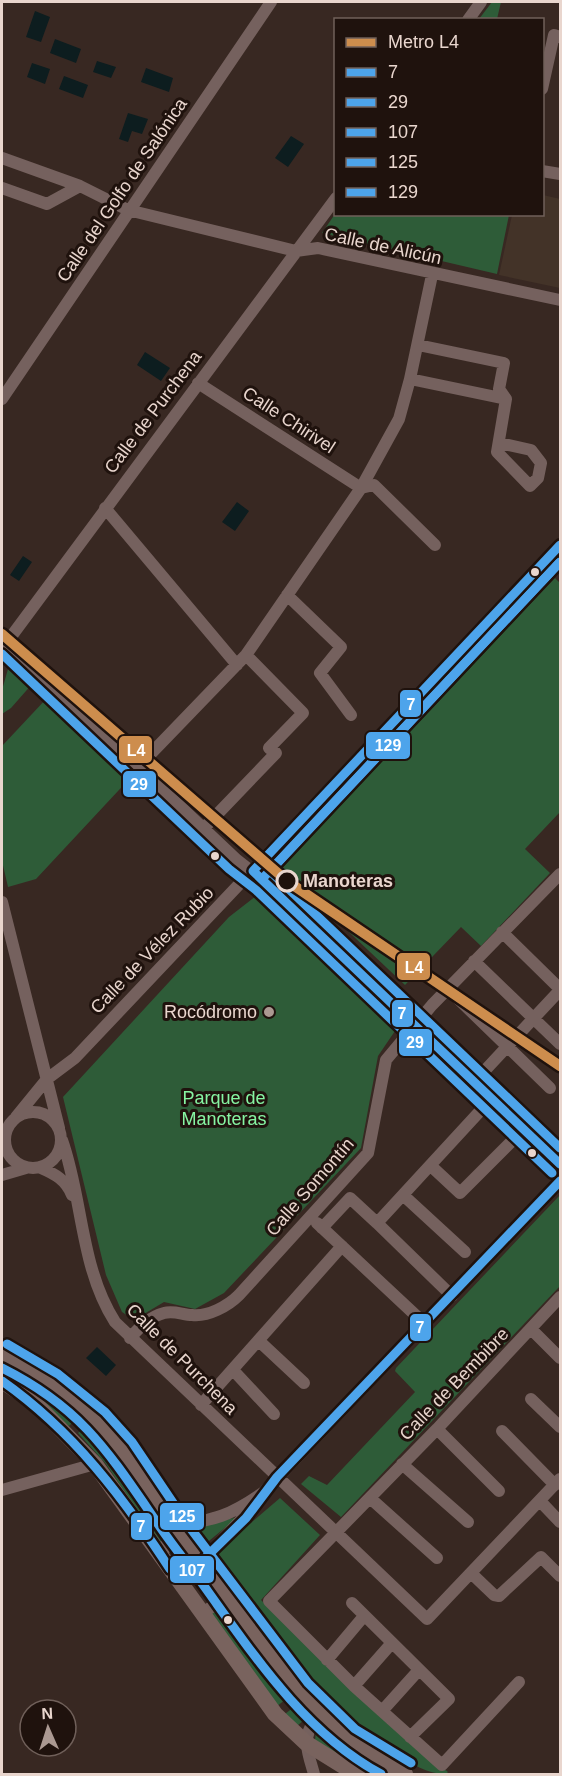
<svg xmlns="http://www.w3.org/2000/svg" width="562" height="1776" font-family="Arial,sans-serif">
<rect width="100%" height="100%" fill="#382822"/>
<path fill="#433328" d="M 543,195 L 560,199 L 560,288 L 499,275 L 512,215 L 542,214 Z"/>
<path fill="#2e5c38" d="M 492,2 L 501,2 L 497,19 L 479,19 Z
M 335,214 L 336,214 L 509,215 L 497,274 L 322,233 Z
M 555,578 L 560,583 L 560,812 L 525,849 L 550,873 L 481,946 L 461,927 L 405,985 L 280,867 Z
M 10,662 L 33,683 L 11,708 L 2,714 L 2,690 Z
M 47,698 L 132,776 L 36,879 L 8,887 L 2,861 L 2,746 Z
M 256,896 L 397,1028 L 378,1056 L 361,1148 L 224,1293 L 195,1309 L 164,1302 L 134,1320 L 122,1312 L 106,1275 L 63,1097 L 229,917 Z
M 560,1195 L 560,1286 L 341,1517 L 301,1484 L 309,1476 L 327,1485 L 415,1392 L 395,1371 L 396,1368 Z
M 2,1364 L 40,1385 L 79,1416 L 69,1426 L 2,1376 Z
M 88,1424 L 131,1477 L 166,1530 L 160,1544 L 106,1464 L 78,1433 Z
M 280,1498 L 320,1535 L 261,1600 L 350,1689 L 448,1772 L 446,1774 C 426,1774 413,1764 396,1754 C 322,1710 275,1639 224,1572 L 218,1551 Z
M 238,1517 L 198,1550 L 185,1532 L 191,1528 Z
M 214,1609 L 224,1616 L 291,1695 L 276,1707 L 209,1610 Z
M 299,1703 L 311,1714 L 297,1726 L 285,1714 Z
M 322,1729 L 347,1746 L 351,1764 L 315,1740 L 316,1732 Z"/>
<path fill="#0d1d1f" d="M 35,11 L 50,17 L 41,42 L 26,37 Z
M 55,39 L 81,49 L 76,63 L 50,53 Z
M 97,61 L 116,67 L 111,78 L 93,72 Z
M 32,63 L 50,69 L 45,84 L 27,77 Z
M 146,68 L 173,78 L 169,92 L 141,82 Z
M 64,76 L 88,85 L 83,98 L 59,89 Z
M 128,113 L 148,119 L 142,134 L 132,131 L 128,142 L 119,139 Z
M 291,136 L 304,144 L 288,167 L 275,158 Z
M 145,352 L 170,368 L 161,381 L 137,365 Z
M 237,502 L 249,511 L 235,531 L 222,522 Z
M 23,556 L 32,562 L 19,581 L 10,575 Z
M 97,1347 L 116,1365 L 106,1376 L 86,1358 Z"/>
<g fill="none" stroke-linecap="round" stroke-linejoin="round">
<path stroke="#75615e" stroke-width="12" d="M 468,20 L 481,2
M 542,89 L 554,35 L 560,37
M 2,158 L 80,186 L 128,210 L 296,251 L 318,248 L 560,300
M 542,171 L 560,174
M 2,188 L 47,204 L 80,186
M 418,345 L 504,363 L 499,389 L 506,399 L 497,452 L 530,486 L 538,478 L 541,463 L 531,450 L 499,443
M 410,379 L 506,399
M 198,383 L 361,488 L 374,485 L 435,545
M 2,399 L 271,2
M 105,508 L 237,665
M 287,595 L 341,647 L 320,673 L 351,715
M 2,638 L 237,860 L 264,881 L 560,1164
M 2,649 L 336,198
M 139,766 L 246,655 L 361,488 L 399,419 L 410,379 L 432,275
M 204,828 L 276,753 L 269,748 L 303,713 L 246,655
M 2,902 L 59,1128
M 502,932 L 560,989
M 474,961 L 560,1044
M 448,989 L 550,1088
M 476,1080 L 560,990
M5 1140a28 28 0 1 1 56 0a28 28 0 1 1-56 0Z
M 16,1117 L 47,1079 L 75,1058 L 560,545
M 62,1140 C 83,1199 80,1267 115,1322 L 427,1619 L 560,1479
M 431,1166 L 460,1193 L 525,1128
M 41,1168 C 55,1174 66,1180 72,1195
M 2,1175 L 26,1168
M 403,1195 L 465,1252
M 317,1223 L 425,1324
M 377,1223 L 452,1296
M 322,1228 L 350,1198 L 377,1223 L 493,1097
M 531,1329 L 560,1358
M 130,1338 C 140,1327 149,1317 164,1313 C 174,1310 183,1315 192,1315 C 208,1317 228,1306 239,1295 L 368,1153 L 386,1060 L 432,1005 L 560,874
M 259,1341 L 304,1383
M 233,1370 L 274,1414
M 531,1399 L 560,1427
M 201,1405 L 342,1246
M 437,1429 L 499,1491
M 502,1431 L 555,1485
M 402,1464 L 468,1522
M 2,1490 L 95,1464
M 370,1498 L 437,1558
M 540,1501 L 560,1522
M 162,1555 L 174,1526 C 215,1520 230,1516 264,1492 L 560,1181
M 170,1569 L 201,1562 L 259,1501
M 471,1573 L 494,1595 L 499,1596 L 541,1557 L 560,1576
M 352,1603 L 449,1699 L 410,1737
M 201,1614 L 213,1606 L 223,1608 L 239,1624
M 327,1660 L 364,1616
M 519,1682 L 442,1765 L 354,1686 L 269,1601 L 437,1429 L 560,1297
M 354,1686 L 391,1644
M 382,1711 L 418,1671
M 358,1745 L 360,1774
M 314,1774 C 309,1756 301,1738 314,1722 L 327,1720"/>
<path stroke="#79635e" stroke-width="16" d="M 2,1355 C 46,1375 92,1410 122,1449 C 140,1473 155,1500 173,1525 C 186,1544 202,1563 216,1582 C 268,1654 322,1736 405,1774
M 2,1381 L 33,1401 L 95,1464 L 275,1714 L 306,1743 L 356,1774"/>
<g stroke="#1f120d" stroke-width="14">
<path id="bus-1" d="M 560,545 L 253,871 L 560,1164
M 2,1381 C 73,1431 123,1497 170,1569 L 201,1562 L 246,1518 L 277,1477 L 560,1181"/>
</g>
<g stroke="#1f120d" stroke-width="14">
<path id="bus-2" d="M 2,654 L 229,869 L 256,890 L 552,1173
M 262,879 L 560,562"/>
</g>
<g stroke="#1f120d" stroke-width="14">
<path id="bus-3" d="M 2,1368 C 82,1408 109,1453 158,1524 C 174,1548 193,1570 209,1593 C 257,1660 307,1734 381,1774"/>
</g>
<g stroke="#1f120d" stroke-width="14">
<path id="bus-4" d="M 7,1344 L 58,1374 L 105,1412 L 132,1442 L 188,1525 L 308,1683 L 355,1729 L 411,1763"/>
</g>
<g stroke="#1f120d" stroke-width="14">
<path id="bus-5" d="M 560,562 L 270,871 L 560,1148"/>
</g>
<use href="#bus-1" stroke="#4da4eb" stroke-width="9"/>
<use href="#bus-2" stroke="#4da4eb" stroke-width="9"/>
<use href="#bus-3" stroke="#4da4eb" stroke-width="9"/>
<use href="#bus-4" stroke="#4da4eb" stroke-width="9"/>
<use href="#bus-5" stroke="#4da4eb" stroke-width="9"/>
<g stroke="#1f120d" stroke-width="15">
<path id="metro-1" d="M 2,634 L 287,881 L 560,1066"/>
</g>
<use href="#metro-1" stroke="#cd8d4d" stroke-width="10"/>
</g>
<g fill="#e9d6ce" stroke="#1f120d" stroke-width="2">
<circle cx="535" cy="572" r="5"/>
<circle cx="215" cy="856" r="5"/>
<circle cx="532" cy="1153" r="5"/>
<circle cx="228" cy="1620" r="5"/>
</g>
<circle fill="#1f120d" stroke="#e9d6ce" stroke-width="3" cx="287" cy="881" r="10"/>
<circle fill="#ab9992" stroke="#1f120d" stroke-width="2" cx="269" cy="1012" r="6"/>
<g text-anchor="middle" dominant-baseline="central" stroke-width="6" stroke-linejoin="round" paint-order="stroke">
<g font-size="18" fill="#e9d6ce" stroke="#1f120d">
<text transform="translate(122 190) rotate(-56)">Calle del Golfo de Salónica</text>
<text transform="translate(383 246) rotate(12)">Calle de Alicún</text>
<text transform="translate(153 412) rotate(-53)">Calle de Purchena</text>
<text transform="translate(289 420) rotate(33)">Calle Chirivel</text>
<text transform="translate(152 950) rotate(-46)">Calle de Vélez Rubio</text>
<text transform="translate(310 1187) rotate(-49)">Calle Somontín</text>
<text transform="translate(182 1359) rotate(45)">Calle de Purchena</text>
<text transform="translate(454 1384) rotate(-46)">Calle de Bembibre</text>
</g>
<g font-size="18" font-weight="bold" fill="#e9d6ce" stroke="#1f120d" text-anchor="start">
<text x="303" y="881">Manoteras</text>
</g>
<g font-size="18" fill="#e9d6ce" stroke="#1f120d" text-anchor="end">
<text x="257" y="1012">Rocódromo</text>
</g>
<g font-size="18" fill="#86f4a2" stroke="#1f120d">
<text x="224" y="1098">Parque de<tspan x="224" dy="21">Manoteras</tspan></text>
</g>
</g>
<g stroke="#1f120d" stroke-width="2">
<rect x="399" y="689" width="23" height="29" rx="6" fill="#4da4eb"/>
<rect x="365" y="731" width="46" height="29" rx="6" fill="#4da4eb"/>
<rect x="118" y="735" width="35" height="29" rx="6" fill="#cd8d4d"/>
<rect x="122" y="770" width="35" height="28" rx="6" fill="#4da4eb"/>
<rect x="396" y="952" width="35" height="29" rx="6" fill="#cd8d4d"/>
<rect x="391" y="999" width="23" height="29" rx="6" fill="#4da4eb"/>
<rect x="398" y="1028" width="35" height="29" rx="6" fill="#4da4eb"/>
<rect x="409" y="1313" width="23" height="29" rx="6" fill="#4da4eb"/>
<rect x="159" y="1502" width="46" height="29" rx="6" fill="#4da4eb"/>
<rect x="130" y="1512" width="23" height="29" rx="6" fill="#4da4eb"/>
<rect x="169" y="1555" width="46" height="29" rx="6" fill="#4da4eb"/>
</g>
<g font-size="16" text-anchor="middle" font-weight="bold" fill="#fff">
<text x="411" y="710">7</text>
<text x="388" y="751">129</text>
<text x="136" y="756">L4</text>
<text x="139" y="790">29</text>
<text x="414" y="973">L4</text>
<text x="402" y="1019">7</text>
<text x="415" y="1048">29</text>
<text x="420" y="1333">7</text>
<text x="182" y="1522">125</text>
<text x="141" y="1532">7</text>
<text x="192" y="1576">107</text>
</g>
<rect width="562" height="1776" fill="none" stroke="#e9d6ce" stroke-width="6"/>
<rect x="334" y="18" width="210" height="198" fill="#1f120d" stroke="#70605a" stroke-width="1.5"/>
<rect x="346" y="38" width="30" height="9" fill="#cd8d4d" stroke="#70605a" stroke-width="1.5"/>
<text x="388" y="48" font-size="18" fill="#e9d6ce">Metro L4</text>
<rect x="346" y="68" width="30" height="9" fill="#4da4eb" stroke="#70605a" stroke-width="1.5"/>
<text x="388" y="78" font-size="18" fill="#e9d6ce">7</text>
<rect x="346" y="98" width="30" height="9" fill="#4da4eb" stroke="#70605a" stroke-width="1.5"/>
<text x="388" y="108" font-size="18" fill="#e9d6ce">29</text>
<rect x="346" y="128" width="30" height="9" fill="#4da4eb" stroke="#70605a" stroke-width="1.5"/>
<text x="388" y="138" font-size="18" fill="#e9d6ce">107</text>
<rect x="346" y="158" width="30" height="9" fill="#4da4eb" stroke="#70605a" stroke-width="1.5"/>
<text x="388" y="168" font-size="18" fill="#e9d6ce">125</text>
<rect x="346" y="188" width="30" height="9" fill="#4da4eb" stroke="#70605a" stroke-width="1.5"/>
<text x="388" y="198" font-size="18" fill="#e9d6ce">129</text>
<g transform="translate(48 1728) rotate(357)"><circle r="28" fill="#1f120d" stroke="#70605a" stroke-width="1.5"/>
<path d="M0-4.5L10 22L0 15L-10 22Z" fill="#ab9992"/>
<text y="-9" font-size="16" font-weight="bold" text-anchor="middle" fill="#e9d6ce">N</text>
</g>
</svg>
